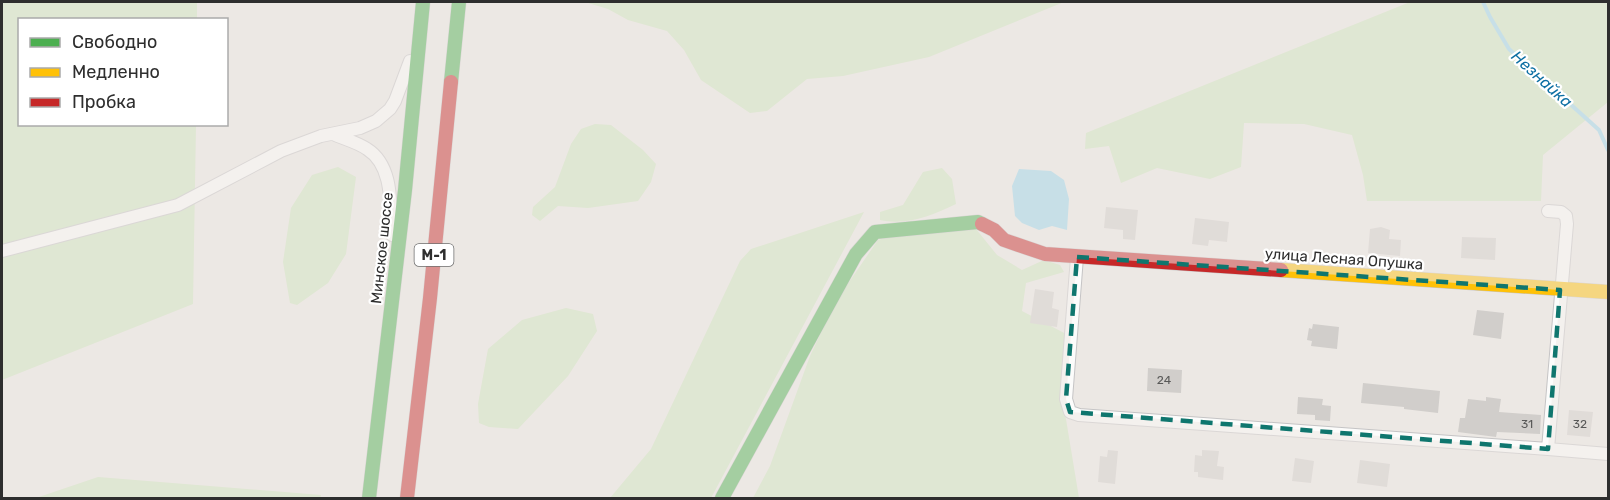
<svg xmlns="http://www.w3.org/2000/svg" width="1610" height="500" font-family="Rubik,sans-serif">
<rect width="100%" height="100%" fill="#ece8e4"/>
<path fill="#cee6be" d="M 2,2 L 197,2 L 197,19 L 20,20 L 20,124 L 196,125 L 193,304 L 2,380 Z
M 585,2 L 1064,2 L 929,57 L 843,76 L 807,79 L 767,111 L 750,113 L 701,80 L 684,50 L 667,31 L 628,20 L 608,9 Z
M 1410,2 L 1608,2 L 1608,102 L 1543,155 L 1541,201 L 1367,201 L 1363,175 L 1352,135 L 1304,124 L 1244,123 L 1241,167 L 1210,179 L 1157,168 L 1121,183 L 1109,146 L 1085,149 L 1086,133 Z
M 595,124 L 611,125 L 643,150 L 656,164 L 651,182 L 638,201 L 588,208 L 558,206 L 540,221 L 532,215 L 533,207 L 555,187 L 571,144 L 581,129 Z
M 338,167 L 356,177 L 346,254 L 328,283 L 297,305 L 290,303 L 283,262 L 291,208 L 312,175 Z
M 942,168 L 952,179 L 956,204 C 933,215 907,226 880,220 L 880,212 L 903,205 L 923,172 Z
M 864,212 L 711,498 L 610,498 L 651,449 L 740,261 L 751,249 Z
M 976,229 L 997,255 L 1022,270 L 1044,260 L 1060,265 L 1064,272 L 1026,283 L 1022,311 L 1066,334 L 1062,395 L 1079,498 L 753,498 L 770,466 L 810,356 L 836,301 L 878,240 L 895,235 Z
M 566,308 L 593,314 L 597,331 L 568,376 L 518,429 L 489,427 L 479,423 L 478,404 L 488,349 L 522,320 Z
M 98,477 L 321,495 L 320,498 L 36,498 Z"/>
<path fill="#99d6ec" d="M 1019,169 L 1051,171 L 1064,180 L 1069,199 L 1067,230 L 1052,226 L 1039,230 L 1022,223 L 1015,216 L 1012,186 Z"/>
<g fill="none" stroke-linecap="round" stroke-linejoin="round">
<path stroke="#99d6ec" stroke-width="4" d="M 1483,2 L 1490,17 L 1509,49 L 1599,130 L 1608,150"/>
</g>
<path fill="#d1cecb" d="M 1106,207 L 1138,210 L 1135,240 L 1123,239 L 1123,230 L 1104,228 Z
M 1195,218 L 1229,222 L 1227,242 L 1209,240 L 1208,246 L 1192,244 Z
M 1381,227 L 1390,230 L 1389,239 L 1401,240 L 1400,256 L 1368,253 L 1370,229 Z
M 1462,237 L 1496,238 L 1495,260 L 1461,258 Z
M 1035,289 L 1054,292 L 1052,308 L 1059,310 L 1057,327 L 1030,323 Z
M 1477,310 L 1504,313 L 1501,339 L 1473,335 Z
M 1313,324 L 1339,327 L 1337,349 L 1311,346 L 1312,341 L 1307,340 L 1309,328 L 1312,329 Z
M 1148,368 L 1182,370 L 1181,393 L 1147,391 Z
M 1363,383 L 1440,391 L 1438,413 L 1404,409 L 1404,407 L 1361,403 Z
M 1298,397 L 1323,399 L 1322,405 L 1331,406 L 1330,421 L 1315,420 L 1315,415 L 1297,414 Z
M 1486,397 L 1501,399 L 1499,412 L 1541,415 L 1540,434 L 1497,432 L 1496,437 L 1458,432 L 1460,418 L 1465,418 L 1468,399 L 1486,401 Z
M 1569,410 L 1593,412 L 1590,437 L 1567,435 Z
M 1108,450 L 1118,451 L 1115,484 L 1098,482 L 1100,456 L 1107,457 Z
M 1202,450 L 1219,451 L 1217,466 L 1224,467 L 1223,480 L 1198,477 L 1198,472 L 1194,472 L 1195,455 L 1202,456 Z
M 1295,458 L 1314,461 L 1311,483 L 1292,481 Z
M 1360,460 L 1390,464 L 1387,487 L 1357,483 Z"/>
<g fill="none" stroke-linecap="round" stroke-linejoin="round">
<g stroke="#c5c4c5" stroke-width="14">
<path id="street" d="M 333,134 C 344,139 357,142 367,149 C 394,166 390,206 392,235
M 2,251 L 178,205 L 281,151 L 321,136 L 360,128 L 376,121 L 390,109 L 395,101 L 410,61
M 1077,257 L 1066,399 L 1070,412 L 1079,415 L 1548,449 L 1567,224 L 1566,216 L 1561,212 L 1548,211
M 1548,449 L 1608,454"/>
</g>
<g stroke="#c5c4c5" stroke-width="15">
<path id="fast" d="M 451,82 L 459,2
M 369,498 L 405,190 L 423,2
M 722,498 L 856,254 L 875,232 L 978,222 L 982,224"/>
</g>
<g stroke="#c5c4c5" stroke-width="15">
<path id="slow" d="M 1281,270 L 1608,292"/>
</g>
<g stroke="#c5c4c5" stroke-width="15">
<path id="jam" d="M 982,224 L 994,230 L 1004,240 L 1045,254 L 1281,270
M 407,498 L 430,298 L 451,82"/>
</g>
<use href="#street" stroke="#fcfcfb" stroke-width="12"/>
<use href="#fast" stroke="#4caf50" stroke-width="14"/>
<use href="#slow" stroke="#ffc107" stroke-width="14"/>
<use href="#jam" stroke="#c62828" stroke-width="14"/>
</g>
<path d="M0 0H1610V500H0ZM 1077,257 L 1560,290 L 1548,449 L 1070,412 L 1066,399 Z" fill="#ece8e4" fill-opacity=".55" fill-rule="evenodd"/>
<path fill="none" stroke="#0f766e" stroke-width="4.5" stroke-dasharray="12 8" stroke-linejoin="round" d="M 1077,257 L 1560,290 L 1548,449 L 1070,412 L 1066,399 Z"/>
<g text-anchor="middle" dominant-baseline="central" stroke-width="4.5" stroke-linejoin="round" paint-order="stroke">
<g font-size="12" fill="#585857">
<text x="1164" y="380">24</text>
<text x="1527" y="424">31</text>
<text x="1580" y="424">32</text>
</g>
<rect fill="#fff" stroke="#6d6d6d" stroke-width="1.5" x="414.5" y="244" width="39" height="22" rx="4.5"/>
<g font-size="14" font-weight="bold" fill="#2e2e2e">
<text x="434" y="255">М-1</text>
</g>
<g font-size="15" fill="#2e2e2e" stroke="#fff">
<text transform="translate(382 248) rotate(-84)">Минское шоссе</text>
<text transform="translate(1344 259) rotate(4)">улица Лесная Опушка</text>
</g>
<g font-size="16" font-style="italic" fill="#0d6fa3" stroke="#fff">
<text transform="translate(1542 79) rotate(42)">Незнайка</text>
</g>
</g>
<rect width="1610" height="500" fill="none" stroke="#2e2e2e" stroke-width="6"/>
<rect x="18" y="18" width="210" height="108" fill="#ffffff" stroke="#ababab" stroke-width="1.5"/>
<rect x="30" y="38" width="30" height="9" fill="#4caf50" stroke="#ababab" stroke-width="1.5"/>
<text x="72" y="48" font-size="18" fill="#2e2e2e">Свободно</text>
<rect x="30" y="68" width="30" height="9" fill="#ffc107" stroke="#ababab" stroke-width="1.5"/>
<text x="72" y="78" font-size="18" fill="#2e2e2e">Медленно</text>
<rect x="30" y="98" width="30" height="9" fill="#c62828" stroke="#ababab" stroke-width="1.5"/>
<text x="72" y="108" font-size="18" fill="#2e2e2e">Пробка</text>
</svg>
